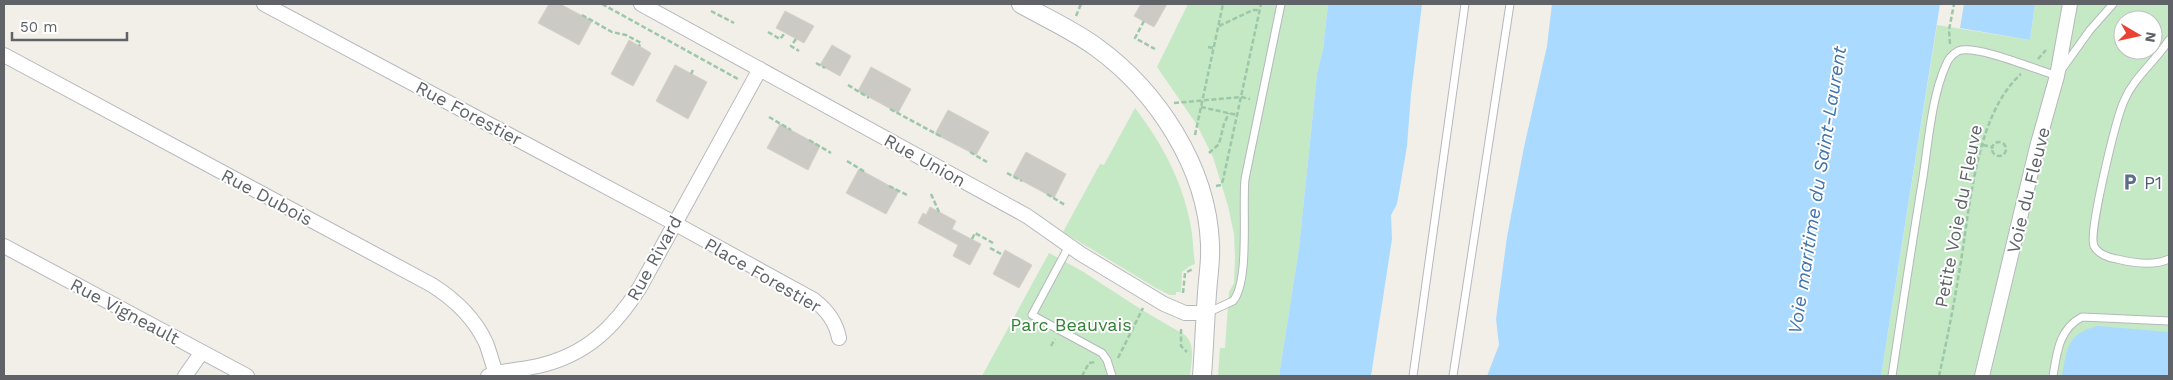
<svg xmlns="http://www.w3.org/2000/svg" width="2173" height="380" font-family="'Work Sans',sans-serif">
<rect width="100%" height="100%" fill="#f1efe8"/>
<path fill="#c5e8c5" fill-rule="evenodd" d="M 1188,4 L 1328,4 L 1323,49 L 1317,74 L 1299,248 L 1279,376 L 1218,376 L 1220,348 L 1225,348 L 1229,292 L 1234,283 L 1235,257 L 1234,234 L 1228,206 L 1213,157 L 1197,125 L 1157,67 Z
M 2035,4 L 2169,4 L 2169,376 L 1881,376 L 1937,25 L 2030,40 ZM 2123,20 L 2153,20 L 2153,50 L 2123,50 Z
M 1135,108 C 1161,142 1182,180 1190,222 C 1193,236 1193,250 1195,264 L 1190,266 L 1182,272 L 1181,292 L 1176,292 L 1176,295 L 1170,295 L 1156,288 L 1063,232 L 1100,164 L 1104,165 Z
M 1049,253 L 1082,271 L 1142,310 L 1185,335 C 1196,346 1191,362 1190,376 L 982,376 Z"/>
<path fill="#aadaff" d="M 1328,4 L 1422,4 L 1411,94 L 1407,146 L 1397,204 L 1391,215 L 1392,239 L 1371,376 L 1279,376 L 1299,248 L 1317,74 L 1323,49 Z
M 1552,4 L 1940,4 L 1881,376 L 1487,376 L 1499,345 L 1496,319 L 1507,237 L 1524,147 L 1547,46 Z
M 1964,4 L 2035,4 L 2030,40 L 1960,28 Z
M 2098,326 L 2169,332 L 2169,376 L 2062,376 C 2067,349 2067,333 2098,326 Z"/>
<path fill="#cccac5" stroke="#d6d1c6" d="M 549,4 L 560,4 L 592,21 L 579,45 L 538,23 Z
M 1141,4 L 1167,4 L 1154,27 L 1134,16 Z
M 785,11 L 814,26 L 804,43 L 776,28 Z
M 629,40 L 651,53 L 633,86 L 611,74 Z
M 832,45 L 851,56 L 840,76 L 820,65 Z
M 675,65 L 707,82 L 688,119 L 656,101 Z
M 871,67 L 911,89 L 898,113 L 858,91 Z
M 948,110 L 989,132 L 976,155 L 935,134 Z
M 780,124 L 820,146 L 808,170 L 767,148 Z
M 1026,152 L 1066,174 L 1054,198 L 1013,176 Z
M 859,169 L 899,191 L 886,214 L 846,193 Z
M 930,207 L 956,221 L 952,229 L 981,244 L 970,265 L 953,256 L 958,245 L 918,223 L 923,213 L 926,215 Z
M 1005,250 L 1032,265 L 1019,288 L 993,274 Z"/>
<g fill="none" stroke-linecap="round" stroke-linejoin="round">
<g stroke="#b5b8bc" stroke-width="9">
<path id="service" d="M 2169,40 C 2155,62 2134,77 2124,101 C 2116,119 2088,233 2094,246 C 2098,254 2109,258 2117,259 C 2133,263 2154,266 2169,259
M 1069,246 L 1032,315 L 1102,353 L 1107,360 L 1112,376
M 1207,313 L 1233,301 C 1250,281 1242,208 1245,179 L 1281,4
M 1413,376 L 1465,4
M 1453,376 L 1510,4
M 1892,376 C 1902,310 1912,243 1923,177 C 1928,144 1932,95 1946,65 C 1948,59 1953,54 1958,51 C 1976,44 2037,70 2057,76 L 2090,30 L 2113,4
M 2053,376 C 2057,352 2059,329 2082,317 L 2169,321"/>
</g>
<g stroke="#b5b8bc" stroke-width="16">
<path id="minor" d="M 264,4 L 674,223 L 814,300 C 827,310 836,322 839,338
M 641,4 L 1027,216 L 1081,254 L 1164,304 L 1185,313 L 1206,313
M 4,55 L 432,285 C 454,299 475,319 486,343 C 490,353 492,363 496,373
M 4,246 L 247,376
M 185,376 L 202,352
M 488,376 C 504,370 521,370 538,366 C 586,355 614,328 640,287 L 760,69
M 1982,376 L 2037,147 L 2057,76 L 2070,4"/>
</g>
<g stroke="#b5b8bc" stroke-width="20">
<path id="tertiary" d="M 1021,4 C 1046,18 1073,30 1096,47 C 1157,91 1207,167 1210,244 C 1211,261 1208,277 1207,293 C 1205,321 1204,349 1202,376"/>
</g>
<path stroke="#9cc7a9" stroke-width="2.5" stroke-dasharray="5 2.5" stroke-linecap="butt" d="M 560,4 L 562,5
M 602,4 L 738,79
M 711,11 L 734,23
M 582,15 L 612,32 L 626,35 L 641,43 L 639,46
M 1076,16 L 1081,4
M 1144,21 L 1135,38 L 1155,49
M 1219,26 L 1253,10 L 1260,10
M 768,32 L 780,39 L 785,33
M 796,39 L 791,46 L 799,51
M 1950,44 L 1949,30 L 1954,4
M 1208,47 L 1213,48
M 2038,59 L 2046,50
M 816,63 L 825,68
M 691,74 L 693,70
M 848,85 L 869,98
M 1174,103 L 1241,97 L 1250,99
M 1201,107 L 1237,115
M 890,109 L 942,137
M 769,117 L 791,130
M 1195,135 L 1223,4
M 809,140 L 831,153
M1992 149a7 7 0 1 1 14 0a7 7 0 1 1-14 0Z
M 1983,145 L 1992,147
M 970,152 L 987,162
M 1209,153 L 1219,144 L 1224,124 L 1229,113
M 847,161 L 865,172
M 1007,173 L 1022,181
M 889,186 L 909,196
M 1216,186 L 1221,185 L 1223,180 L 1261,4
M 931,194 L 939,212
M 1047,194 L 1065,205
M 972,239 L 975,233 L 993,243
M 990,248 L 1003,255
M 1183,293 L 1185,273 L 1193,269
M 1181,329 L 1181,346 L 1187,352
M 1051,346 L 1055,339
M 1118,358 L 1143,308
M 1082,376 L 1089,363 L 1095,362
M 1939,376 C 1947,340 1954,304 1960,267 C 1970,209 1975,115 2021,74"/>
<use href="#service" stroke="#fff" stroke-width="7"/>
<use href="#minor" stroke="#fff" stroke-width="14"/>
<use href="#tertiary" stroke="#fff" stroke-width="18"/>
</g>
<defs>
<g id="parking-bare" transform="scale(1.35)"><path d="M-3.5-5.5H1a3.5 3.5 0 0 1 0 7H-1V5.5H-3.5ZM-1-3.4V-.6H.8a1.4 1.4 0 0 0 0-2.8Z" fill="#5c6f8a" stroke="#fff" stroke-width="2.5" paint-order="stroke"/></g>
</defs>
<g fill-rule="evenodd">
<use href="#parking-bare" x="2130" y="182"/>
</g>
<g text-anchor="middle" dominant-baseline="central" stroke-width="4" stroke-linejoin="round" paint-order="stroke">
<g font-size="18" fill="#5f6368" stroke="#fff">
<text transform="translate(469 113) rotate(28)">Rue Forestier</text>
<text transform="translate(925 160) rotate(29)">Rue Union</text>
<text transform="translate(2028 190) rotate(-76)">Voie du Fleuve</text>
<text transform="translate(267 197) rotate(28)">Rue Dubois</text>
<text transform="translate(1958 216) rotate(-79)">Petite Voie du Fleuve</text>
<text transform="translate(654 258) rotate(-61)">Rue Rivard</text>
<text transform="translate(763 275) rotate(30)">Place Forestier</text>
<text transform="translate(125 311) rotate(28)">Rue Vigneault</text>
</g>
<g font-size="18" fill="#4e5e75" stroke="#fff" text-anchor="start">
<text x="2144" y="182">P1</text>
</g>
<g font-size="18" fill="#348238" stroke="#fff">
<text x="1071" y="324">Parc Beauvais</text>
</g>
<g font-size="19" font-style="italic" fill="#4174aa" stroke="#fff">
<text transform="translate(1817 190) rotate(-81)">Voie maritime du Saint-Laurent</text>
</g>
</g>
<rect width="2173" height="380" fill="none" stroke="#5f6368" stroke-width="10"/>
<g transform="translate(2138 35) rotate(99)"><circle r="24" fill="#ffffff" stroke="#bfc1c3"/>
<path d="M0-4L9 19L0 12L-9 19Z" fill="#ea4335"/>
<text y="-8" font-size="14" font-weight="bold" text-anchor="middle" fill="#5f6368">N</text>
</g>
<path d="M12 32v8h115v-8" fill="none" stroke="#5f6368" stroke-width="2.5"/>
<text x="20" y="32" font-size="15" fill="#5f6368" stroke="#ffffff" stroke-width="4" paint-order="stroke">50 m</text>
</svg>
